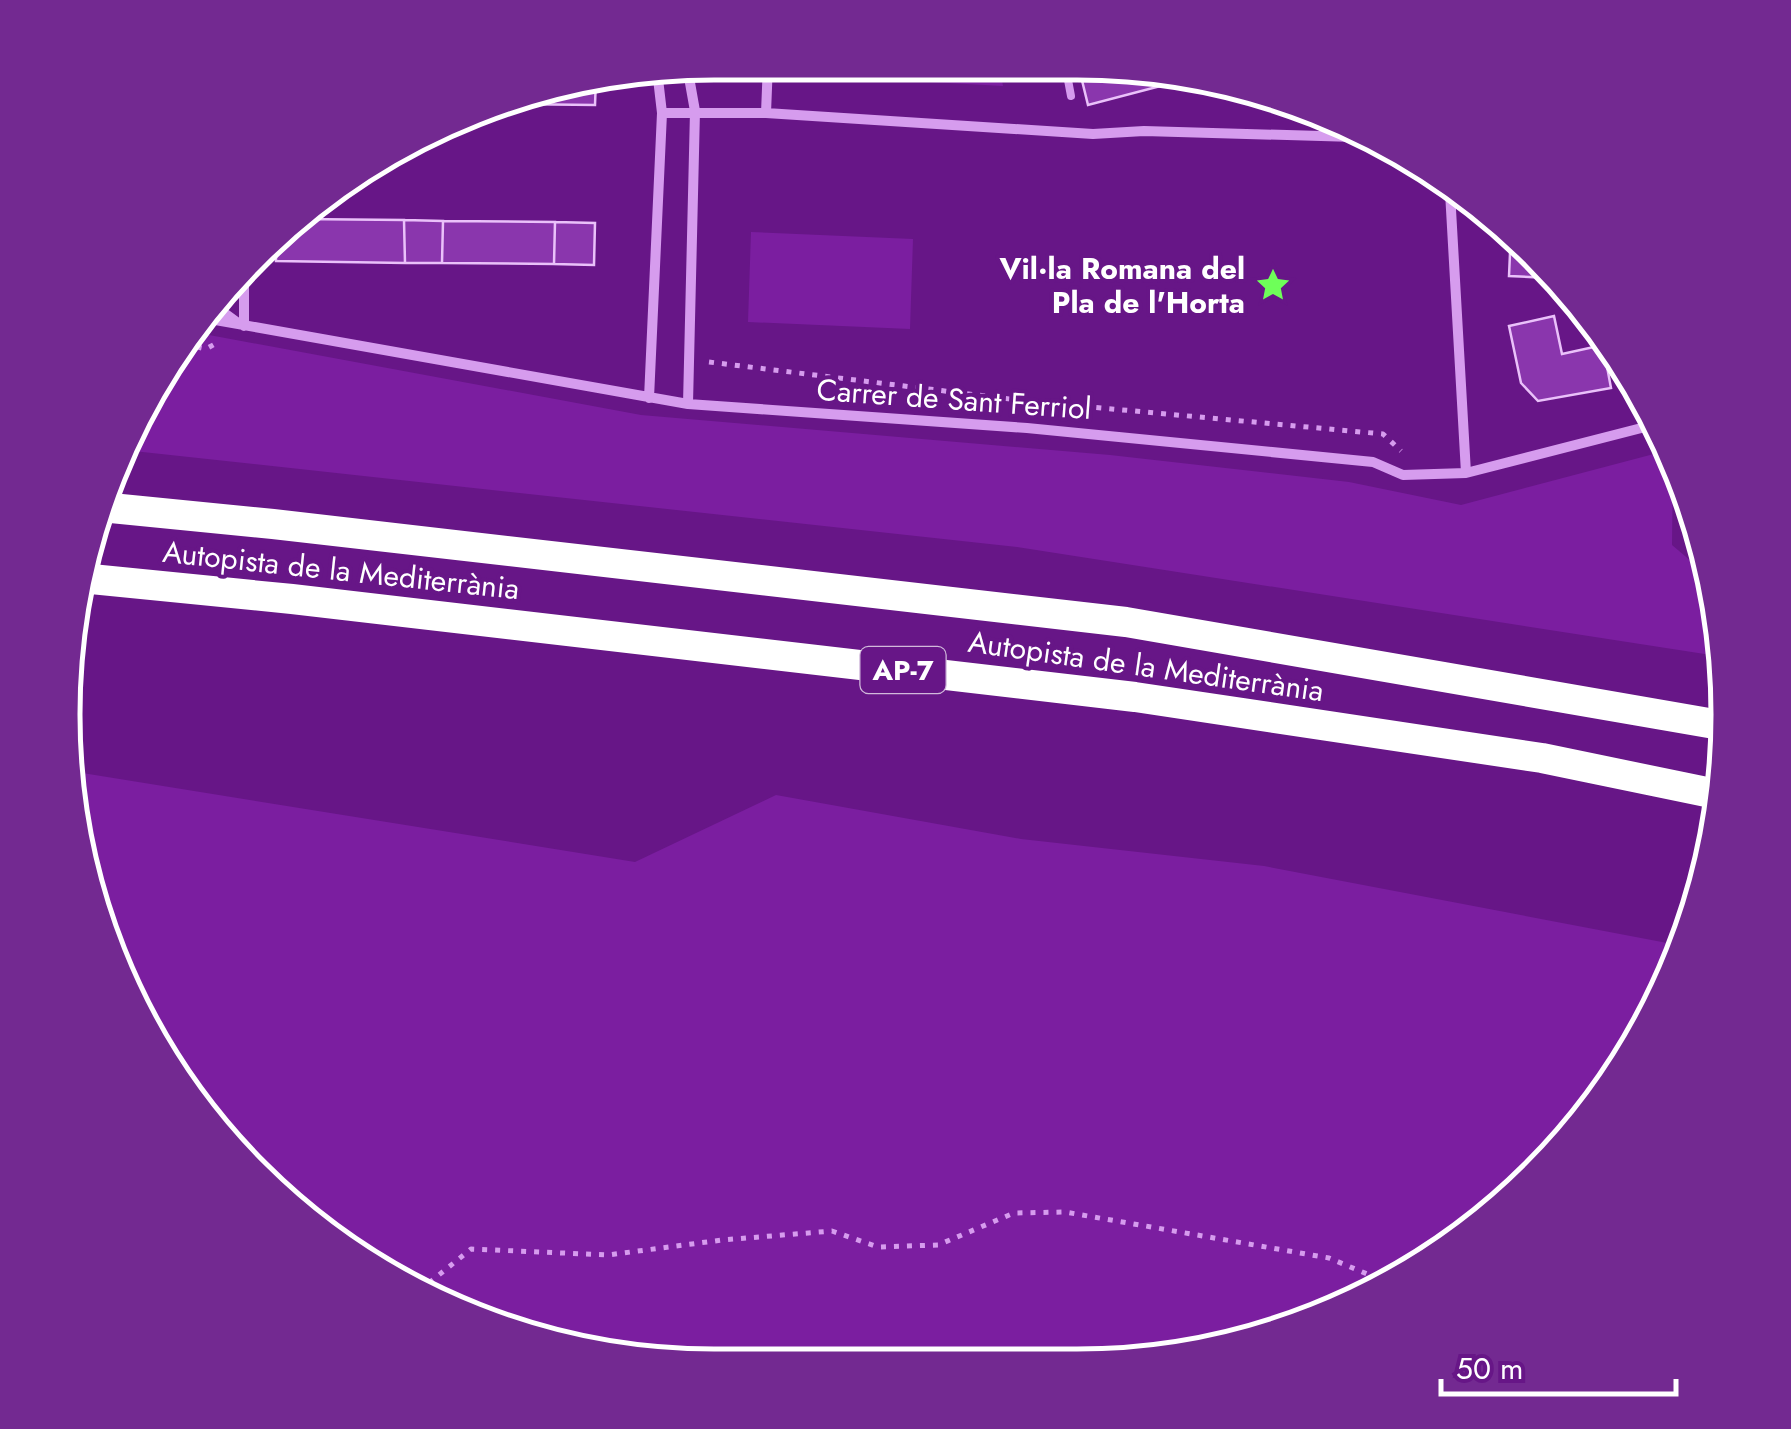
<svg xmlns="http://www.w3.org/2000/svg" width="1791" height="1429" font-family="Jost,sans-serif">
<rect width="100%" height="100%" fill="#671687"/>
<path fill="#7b1ea0" d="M 794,63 L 999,63 L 1003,86 L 782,74 L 780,67 Z
M 751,232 L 913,239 L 910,329 L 748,322 Z
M 193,332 L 641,415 L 1110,455 L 1349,482 L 1461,505 L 1669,450 L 1673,459 L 1672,545 L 1711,578 L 1723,630 L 1724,657 L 1017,547 L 124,450 L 150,388 Z
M 70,771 L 635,862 L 776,795 L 1021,839 L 1264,866 L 1683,946 L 1661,1003 L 1593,1112 L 1506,1205 L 1402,1279 L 1246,1344 L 1120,1365 L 588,1354 L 464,1317 L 318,1232 L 225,1145 L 150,1040 L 85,883 Z"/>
<path fill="#8a36ad" stroke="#eac1fa" stroke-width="2.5" d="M 1078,64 L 1119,64 L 1191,78 L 1088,105 Z
M 596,78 L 595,105 L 499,104 L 546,85 Z
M 298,219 L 404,220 L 405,263 L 276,261 L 276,236 Z
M 404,220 L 443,221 L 442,263 L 405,263 Z
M 443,221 L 555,222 L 554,264 L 442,263 Z
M 555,222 L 595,223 L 594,265 L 554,264 Z
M 1511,231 L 1550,278 L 1509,276 Z
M 1554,316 L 1562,354 L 1603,345 L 1611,388 L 1538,401 L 1521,383 L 1509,326 Z"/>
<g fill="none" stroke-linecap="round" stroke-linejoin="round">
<path stroke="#d69cee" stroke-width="5" stroke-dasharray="5 8" stroke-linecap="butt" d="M 184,344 L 206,349 L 220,341
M 709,362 L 1026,401 L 1383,434 L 1401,451
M 419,1291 L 471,1249 L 608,1255 L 722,1240 L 832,1231 L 878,1247 L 938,1245 L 1014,1213 L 1065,1212 L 1329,1258 L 1391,1284"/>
<path stroke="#d69cee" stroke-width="8" d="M 1065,64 L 1071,96"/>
<path stroke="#d69cee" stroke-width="9" d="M 214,305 L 240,324"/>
<path stroke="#d69cee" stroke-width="10" d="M 687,66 L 695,111 L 688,404
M 662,113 L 766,113 L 1093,134 L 1144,131 L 1355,137
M 766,113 L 768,63
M 1450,192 L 1466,473
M 244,266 L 244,326
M 204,318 L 688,404 L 1027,428 L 1373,462 L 1403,475 L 1466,473 L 1657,424
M 649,398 L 662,113 L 657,70"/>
<path stroke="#fff" stroke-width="30" d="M 101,507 L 273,524 L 1126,622 L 1726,726
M 81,578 L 292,599 L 1135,697 L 1542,758 L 1721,795"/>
</g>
<defs>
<g id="sight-bare" transform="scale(2.7)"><path d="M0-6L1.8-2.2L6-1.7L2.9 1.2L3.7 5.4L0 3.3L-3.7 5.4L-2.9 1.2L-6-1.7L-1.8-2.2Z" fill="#6eff59" stroke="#671687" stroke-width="2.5" paint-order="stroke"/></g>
</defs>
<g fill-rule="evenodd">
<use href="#sight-bare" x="1273" y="285"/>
</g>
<g text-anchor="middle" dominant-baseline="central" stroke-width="8" stroke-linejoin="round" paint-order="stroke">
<rect fill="#671687" stroke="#d1b9db" stroke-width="2.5" x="860.5" y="647" width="85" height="46" rx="8"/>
<g font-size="28" font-weight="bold" fill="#fff">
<text x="903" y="670">AP-7</text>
</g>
<g font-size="30" font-weight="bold" fill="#fff" stroke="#671687" text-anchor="end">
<text x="1245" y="268">Vil·la Romana del<tspan x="1245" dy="34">Pla de l'Horta</tspan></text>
</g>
<g font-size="30" fill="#fff" stroke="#671687">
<text transform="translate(954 399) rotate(4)">Carrer de Sant Ferriol</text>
<text transform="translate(341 570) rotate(6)">Autopista de la Mediterrània</text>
<text transform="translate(1146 666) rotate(8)">Autopista de la Mediterrània</text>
</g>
</g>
<path d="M0 0H1791V1429H0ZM714 80H1077A634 634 0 0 1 1711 714V715A634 634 0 0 1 1077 1349H714A634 634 0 0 1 80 715V714A634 634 0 0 1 714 80Z" fill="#732991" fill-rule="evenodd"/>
<path fill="none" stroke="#fff" stroke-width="5" d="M714 80H1077A634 634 0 0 1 1711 714V715A634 634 0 0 1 1077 1349H714A634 634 0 0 1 80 715V714A634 634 0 0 1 714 80Z"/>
<path d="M1441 1379v15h235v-15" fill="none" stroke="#ffffff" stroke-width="5"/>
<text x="1456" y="1379" font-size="30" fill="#ffffff" stroke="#671687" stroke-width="8" paint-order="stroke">50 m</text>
</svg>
